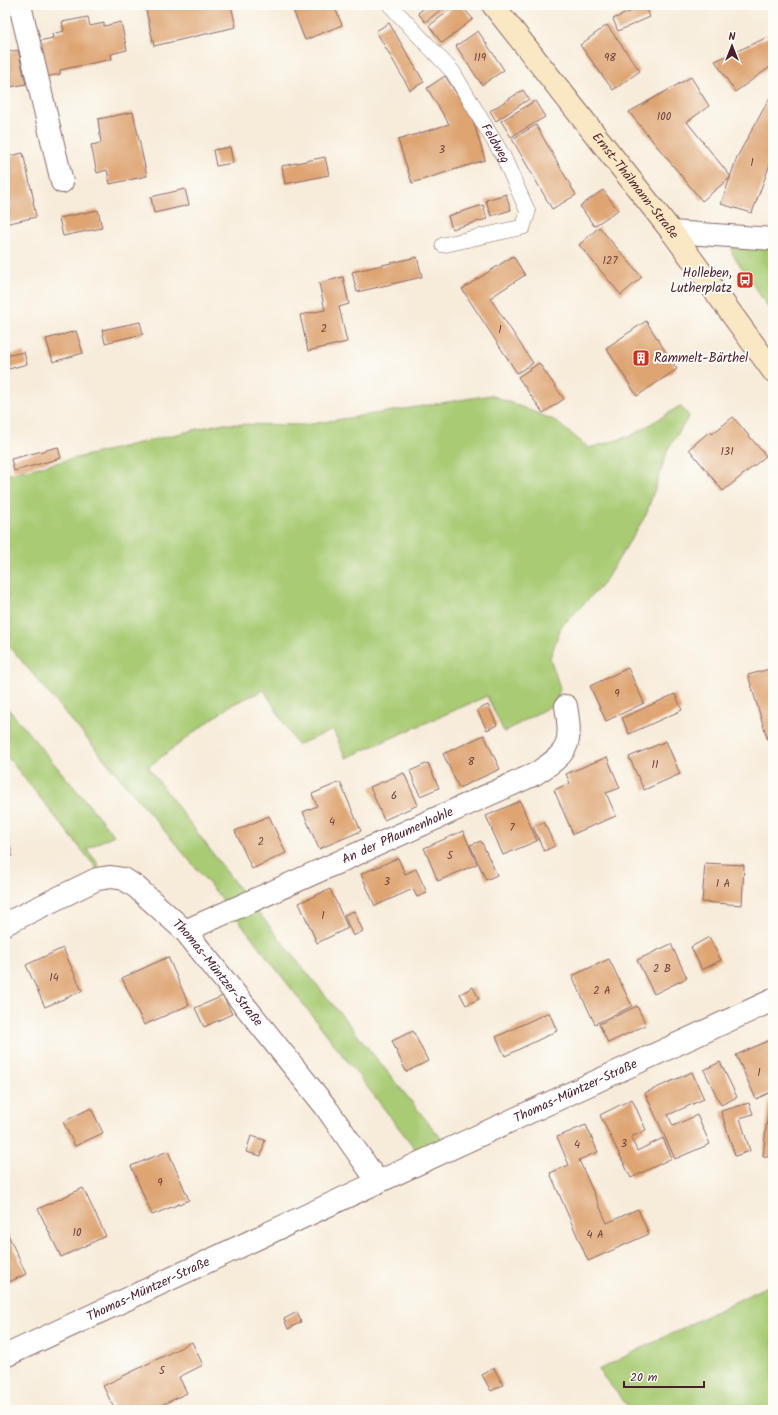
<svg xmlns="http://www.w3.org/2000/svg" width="778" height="1415" font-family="Kalam,sans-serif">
<rect width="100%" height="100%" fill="#fdfcf7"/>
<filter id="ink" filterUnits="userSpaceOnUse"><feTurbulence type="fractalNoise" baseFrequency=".025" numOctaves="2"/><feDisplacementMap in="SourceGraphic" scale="8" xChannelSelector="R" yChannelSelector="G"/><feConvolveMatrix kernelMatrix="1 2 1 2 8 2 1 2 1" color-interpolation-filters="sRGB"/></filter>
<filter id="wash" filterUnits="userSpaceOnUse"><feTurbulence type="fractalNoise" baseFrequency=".012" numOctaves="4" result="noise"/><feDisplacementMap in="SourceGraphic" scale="16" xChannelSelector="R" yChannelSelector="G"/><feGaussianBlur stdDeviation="0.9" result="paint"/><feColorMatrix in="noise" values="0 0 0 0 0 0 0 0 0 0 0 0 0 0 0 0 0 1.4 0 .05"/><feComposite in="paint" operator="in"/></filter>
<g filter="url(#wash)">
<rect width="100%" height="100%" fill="#f7ecda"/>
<path fill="#a9cb73" stroke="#7a754f" d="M 732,247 L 773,248 L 773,315 L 732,253 Z
M 491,395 L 554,420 L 589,448 L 631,436 L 680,406 L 689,416 L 668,449 L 646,515 L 603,584 L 561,627 L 550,658 L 560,688 L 556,703 L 504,732 L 487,696 L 346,758 L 333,730 L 297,745 L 264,690 L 231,705 L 148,767 L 244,895 L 226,904 L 5,641 L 5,475 L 219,424 L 305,425 Z
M 5,705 L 114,835 L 87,849 L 99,865 L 97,869 L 5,754 Z
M 254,907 L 444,1142 L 419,1154 L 236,917 Z
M 773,1283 L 773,1410 L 631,1410 L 598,1370 Z"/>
<g id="blocks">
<path fill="#dea472" d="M 166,5 L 231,5 L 236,27 L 154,46 L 146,10 Z
M 291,5 L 334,5 L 342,25 L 305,40 Z
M 428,5 L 447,5 L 425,22 L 418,13 Z
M 456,5 L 461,5 L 473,19 L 442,43 L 429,26 Z
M 645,5 L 650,17 L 618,31 L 613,19 Z
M 88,17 L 90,26 L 104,23 L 104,26 L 121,22 L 127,50 L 111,54 L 112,59 L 60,70 L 60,74 L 46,77 L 39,41 L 53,38 L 52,34 L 64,31 L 62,22 Z
M 389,23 L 424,82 L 410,90 L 376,31 Z
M 607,25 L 640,71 L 613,90 L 580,45 Z
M 478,31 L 504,70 L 482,85 L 456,46 Z
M 768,37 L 773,42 L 773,65 L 735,92 L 715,61 Z
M 18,50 L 26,84 L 5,88 L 5,53 Z
M 445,76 L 472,117 L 485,160 L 412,183 L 398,140 L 449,124 L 427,88 Z
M 691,77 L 709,106 L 687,122 L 731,177 L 702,201 L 629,112 Z
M 523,90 L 529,99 L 496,121 L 490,111 Z
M 773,92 L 773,156 L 752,213 L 721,204 L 737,157 Z
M 535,101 L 545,117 L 511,137 L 501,121 Z
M 133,112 L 147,176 L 110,184 L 107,170 L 97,173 L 91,145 L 101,143 L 98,119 Z
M 536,125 L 576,195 L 552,209 L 512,139 Z
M 230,147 L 233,163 L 216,166 L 213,150 Z
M 23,153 L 34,201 L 33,201 L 36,217 L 5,224 L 5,157 Z
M 325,157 L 329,175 L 285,184 L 282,166 Z
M 185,189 L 189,205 L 154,213 L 151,197 Z
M 603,190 L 618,210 L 594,226 L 580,206 Z
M 506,194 L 511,210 L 491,216 L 486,200 Z
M 483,205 L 487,219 L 452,229 L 448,216 Z
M 98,210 L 102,228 L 63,236 L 59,218 Z
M 599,227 L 642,277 L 621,295 L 579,245 Z
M 513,256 L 525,275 L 490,298 L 533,363 L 517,373 L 462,289 Z
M 417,257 L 422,277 L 357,292 L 352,272 Z
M 343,277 L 349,304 L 339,307 L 347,342 L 308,351 L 300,315 L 325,310 L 319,283 Z
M 646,321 L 677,369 L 637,396 L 606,348 Z
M 140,322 L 143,334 L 105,343 L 102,330 Z
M 76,331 L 83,353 L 53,362 L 46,339 Z
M 24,352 L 27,364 L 5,370 L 5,356 Z
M 539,363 L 564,399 L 543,413 L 518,377 Z
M 733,417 L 766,456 L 723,491 L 689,449 L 710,431 L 712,434 Z
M 58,447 L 61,458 L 14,471 L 11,459 Z
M 628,668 L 644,703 L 606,721 L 590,686 Z
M 773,668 L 773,739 L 768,741 L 748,675 Z
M 675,694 L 682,710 L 629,734 L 622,718 Z
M 488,705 L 497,725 L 487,730 L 477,710 Z
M 484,735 L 500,769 L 459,788 L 443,754 Z
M 666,741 L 680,774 L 644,790 L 629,757 Z
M 607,757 L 620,788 L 606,793 L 616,816 L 573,834 L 554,790 L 570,783 L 566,774 Z
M 428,763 L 439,788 L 420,796 L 410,771 Z
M 404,773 L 418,805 L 384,820 L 370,787 Z
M 340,782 L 361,831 L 319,849 L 303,812 L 317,806 L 312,794 Z
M 520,801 L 537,841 L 503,855 L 486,816 Z
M 269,816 L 286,853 L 252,869 L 235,831 Z
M 544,822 L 555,846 L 544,851 L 533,827 Z
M 5,823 L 12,856 L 5,857 Z
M 463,831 L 477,864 L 438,881 L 424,848 Z
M 481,841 L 497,875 L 486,880 L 470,845 Z
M 398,858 L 405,874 L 416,869 L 427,893 L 417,897 L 413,889 L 375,906 L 361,874 Z
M 705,863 L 744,865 L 742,905 L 702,902 Z
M 330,889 L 348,928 L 317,943 L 299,903 Z
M 354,911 L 363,931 L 353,936 L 344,915 Z
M 709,937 L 721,960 L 702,970 L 691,947 Z
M 671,944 L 687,978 L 654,994 L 637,960 Z
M 63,948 L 82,991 L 45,1007 L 26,965 Z
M 168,957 L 189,1005 L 144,1025 L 122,978 Z
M 609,959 L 632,1006 L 595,1024 L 572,976 Z
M 473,987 L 479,999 L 466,1005 L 460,994 Z
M 223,996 L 232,1014 L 204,1027 L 195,1008 Z
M 637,1006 L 646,1025 L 608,1043 L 599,1024 Z
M 549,1012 L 557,1031 L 505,1056 L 496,1037 Z
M 413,1031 L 428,1061 L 406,1072 L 392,1041 Z
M 772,1039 L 773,1042 L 773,1091 L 756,1099 L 736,1055 Z
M 720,1062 L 737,1097 L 721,1105 L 704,1070 Z
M 692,1072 L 704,1099 L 668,1115 L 673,1126 L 697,1115 L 710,1144 L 675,1159 L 645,1093 Z
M 632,1099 L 646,1130 L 631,1137 L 637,1151 L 663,1138 L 672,1158 L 631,1178 L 600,1115 Z
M 769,1100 L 773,1101 L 773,1157 L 763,1156 Z
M 749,1103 L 753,1114 L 740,1118 L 750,1151 L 735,1156 L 721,1111 Z
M 91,1108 L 103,1133 L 75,1146 L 63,1122 Z
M 586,1125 L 598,1152 L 579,1160 L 607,1223 L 638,1209 L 649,1234 L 588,1261 L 550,1173 L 569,1165 L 557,1137 Z
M 251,1136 L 265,1140 L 261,1156 L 246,1152 Z
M 168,1151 L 189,1200 L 152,1215 L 131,1166 Z
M 83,1188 L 106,1236 L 61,1257 L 38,1209 Z
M 5,1228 L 26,1274 L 5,1284 Z
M 297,1312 L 301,1322 L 288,1329 L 284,1319 Z
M 192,1342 L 203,1365 L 179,1377 L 187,1393 L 151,1410 L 115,1410 L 103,1386 Z
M 494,1368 L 503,1385 L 491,1391 L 482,1375 Z"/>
</g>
</g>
<g filter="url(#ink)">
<use href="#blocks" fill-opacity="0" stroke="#876768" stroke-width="1"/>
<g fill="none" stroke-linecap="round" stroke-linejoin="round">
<g stroke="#876768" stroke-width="16">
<g id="lane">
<path id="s1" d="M 390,5 L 453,72 L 503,156 L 528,212 L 523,227 L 443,245"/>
</g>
</g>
<g stroke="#876768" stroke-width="24">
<g id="street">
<path d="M 20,5 L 62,182"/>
<path d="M 672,232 L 773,239"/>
<path id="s2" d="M 5,924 L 97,879 L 111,877 L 124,879 L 136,887 L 185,931 L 325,1106 L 378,1182"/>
<path id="s3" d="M 185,931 L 535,774 C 568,753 573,746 566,706"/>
<path id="s4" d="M 5,1356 L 378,1182 L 773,1000"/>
</g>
</g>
<g stroke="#876768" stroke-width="24">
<g id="secondary">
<path id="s5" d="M 493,5 L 672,232 L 773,371"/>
</g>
</g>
<use href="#lane" stroke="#fff" stroke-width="15"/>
<use href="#street" stroke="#fff" stroke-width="22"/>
<use href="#secondary" stroke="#fae7c3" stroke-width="22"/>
</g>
</g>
<defs>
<g id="bus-square" transform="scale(0.9)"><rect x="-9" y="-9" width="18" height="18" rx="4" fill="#c8321e" stroke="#fdfcf7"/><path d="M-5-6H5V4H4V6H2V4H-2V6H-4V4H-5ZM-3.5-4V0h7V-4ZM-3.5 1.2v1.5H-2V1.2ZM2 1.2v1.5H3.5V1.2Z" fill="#fff"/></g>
<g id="building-square" transform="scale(0.9)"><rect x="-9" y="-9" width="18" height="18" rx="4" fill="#c8321e" stroke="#fdfcf7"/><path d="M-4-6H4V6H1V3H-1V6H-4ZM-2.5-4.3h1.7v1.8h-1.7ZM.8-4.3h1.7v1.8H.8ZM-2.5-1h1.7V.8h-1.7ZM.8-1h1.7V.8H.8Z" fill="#fff"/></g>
</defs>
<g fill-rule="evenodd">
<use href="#bus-square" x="745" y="280"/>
<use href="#building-square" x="641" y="358"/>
</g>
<g text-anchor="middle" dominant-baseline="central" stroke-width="4" stroke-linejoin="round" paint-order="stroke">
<g font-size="11" fill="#6f403d">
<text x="480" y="58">119</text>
<text x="610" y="58">98</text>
<text x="664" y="117">100</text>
<text x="442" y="150">3</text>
<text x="752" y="163">1</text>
<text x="610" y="261">127</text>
<text x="324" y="329">2</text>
<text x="500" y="330">1</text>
<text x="727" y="452">131</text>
<text x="617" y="694">9</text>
<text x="471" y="762">8</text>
<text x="655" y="765">11</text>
<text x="394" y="796">6</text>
<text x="332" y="822">4</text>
<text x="512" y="828">7</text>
<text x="261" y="842">2</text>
<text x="450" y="856">5</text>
<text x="387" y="882">3</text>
<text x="723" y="884">1 A</text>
<text x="323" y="916">1</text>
<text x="662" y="969">2 B</text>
<text x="54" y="978">14</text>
<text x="602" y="991">2 A</text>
<text x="759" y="1073">1</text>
<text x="624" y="1144">3</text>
<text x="577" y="1145">4</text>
<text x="160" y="1183">9</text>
<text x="77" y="1233">10</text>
<text x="595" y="1235">4 A</text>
<text x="162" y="1371">5</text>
</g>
<g font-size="13" fill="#4a1f2b" stroke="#fdfcf7">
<text stroke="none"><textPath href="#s1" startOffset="175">Feldweg</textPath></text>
<text stroke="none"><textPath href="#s5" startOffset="230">Ernst-Thälmann-Straße</textPath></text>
<text stroke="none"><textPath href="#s3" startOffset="233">An der Pflaumenhohle</textPath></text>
<text stroke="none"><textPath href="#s2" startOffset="263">Thomas-Müntzer-Straße</textPath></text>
<text stroke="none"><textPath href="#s4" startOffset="629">Thomas-Müntzer-Straße</textPath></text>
<text stroke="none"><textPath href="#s4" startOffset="158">Thomas-Müntzer-Straße</textPath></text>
</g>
<g font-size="13" fill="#4a1f2b" stroke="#fdfcf7" text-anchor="end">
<text x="732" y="273">Holleben,<tspan x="732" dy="15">Lutherplatz</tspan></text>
<text x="654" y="358" text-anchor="start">Rammelt-Bärthel</text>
</g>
</g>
<rect width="778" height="1415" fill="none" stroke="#fdfcf7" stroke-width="20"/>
<g transform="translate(732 46)" stroke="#fdfcf7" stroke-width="3" paint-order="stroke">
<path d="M0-3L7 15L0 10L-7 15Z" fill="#4a1f2b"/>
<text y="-6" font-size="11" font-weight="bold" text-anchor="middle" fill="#4a1f2b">N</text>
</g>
<path d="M624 1381v6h80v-6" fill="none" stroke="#4a1f2b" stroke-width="2"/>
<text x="630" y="1381" font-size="12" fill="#4a1f2b" stroke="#fdfcf7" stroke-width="3" paint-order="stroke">20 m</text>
</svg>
